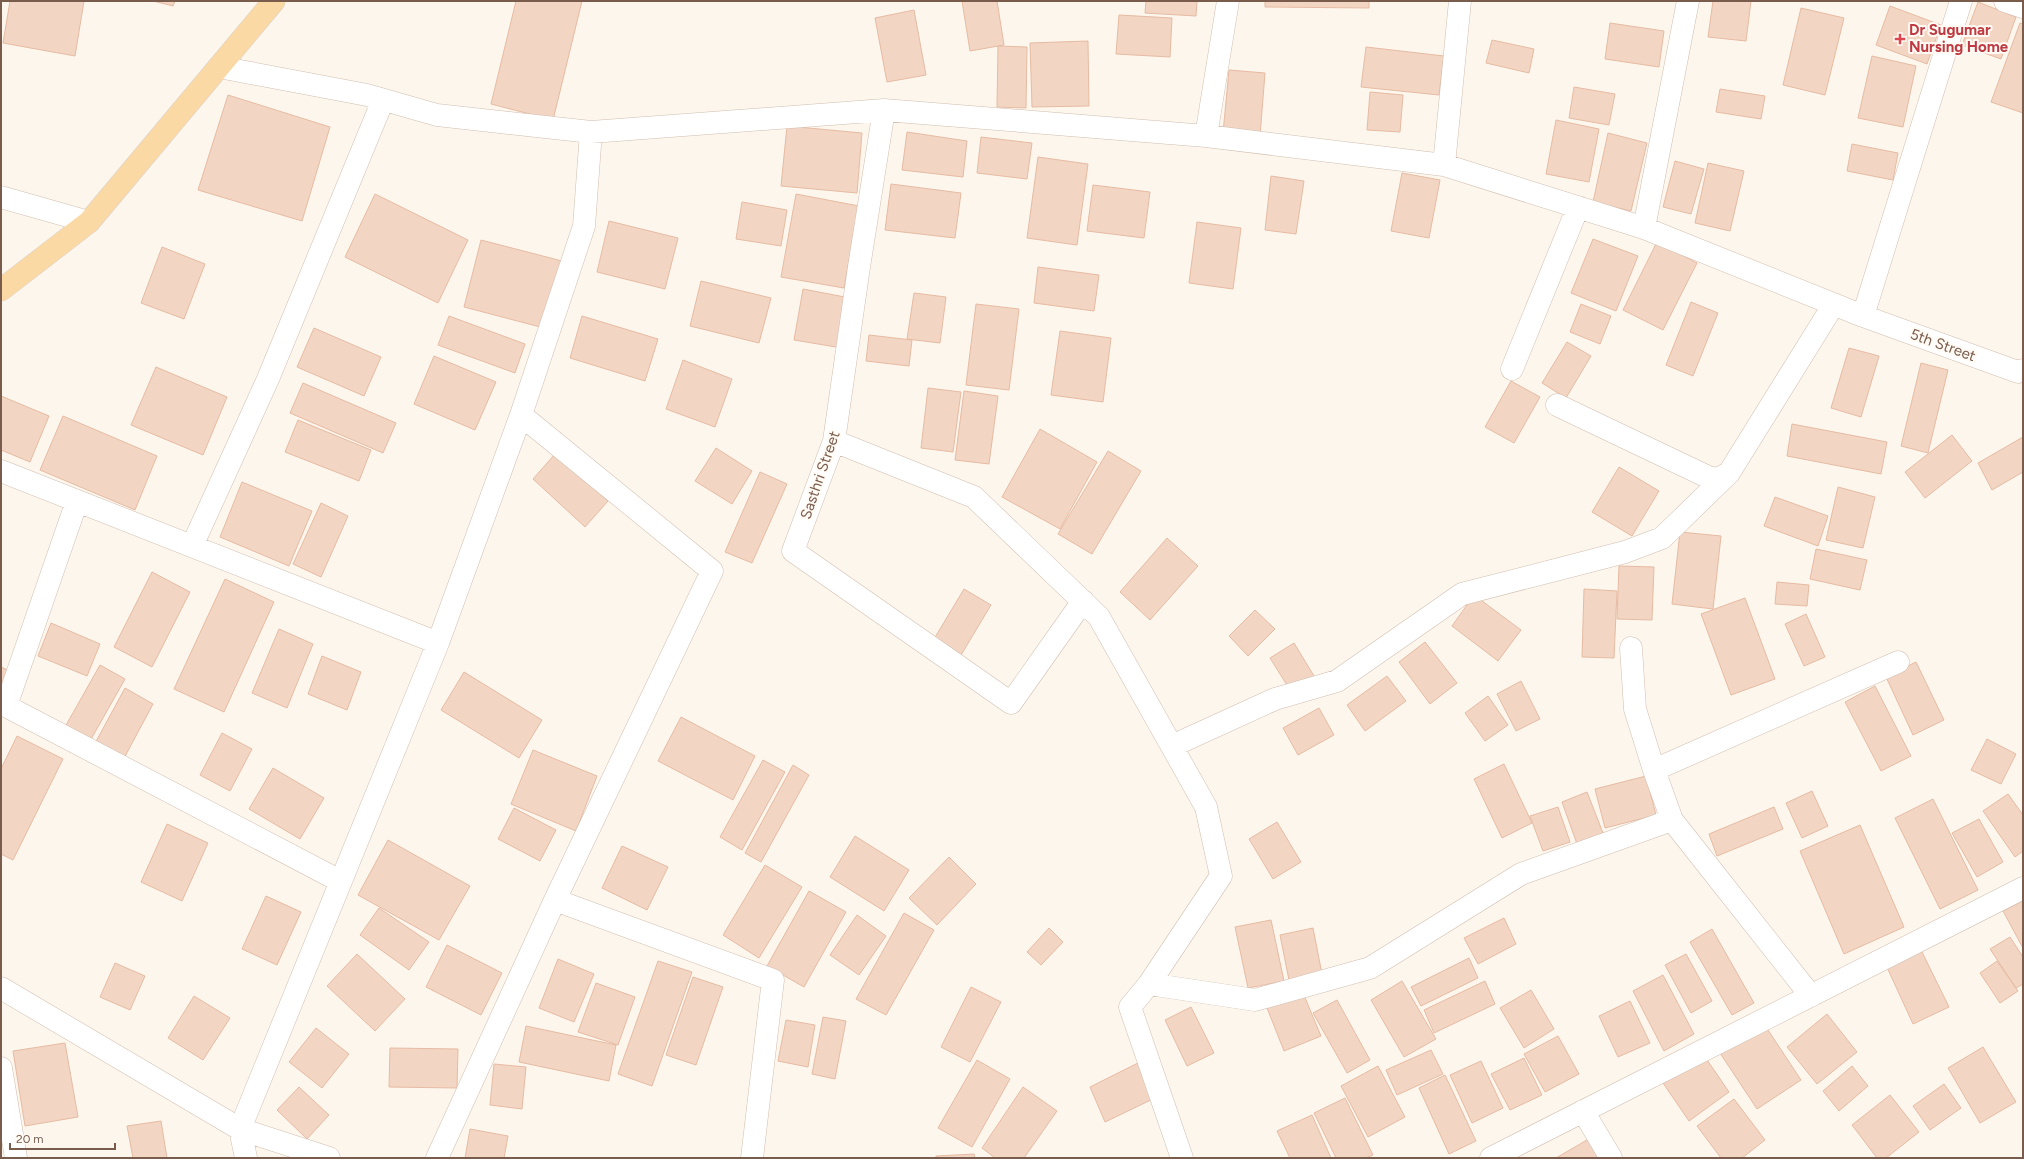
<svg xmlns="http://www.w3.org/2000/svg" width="2024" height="1159" font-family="Figtree,sans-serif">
<rect width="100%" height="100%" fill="#fdf6ec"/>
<path fill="#f3d5c3" stroke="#e6bba3" d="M 10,1 L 84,1 L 75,56 L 3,43 Z
M 153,1 L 175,1 L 173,6 Z
M 516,1 L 582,1 L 553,120 L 491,104 Z
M 962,1 L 997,1 L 1004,45 L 970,51 Z
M 1146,1 L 1197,1 L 1196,16 L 1145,13 Z
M 1265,1 L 1369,1 L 1369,8 L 1265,7 Z
M 1713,1 L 1751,1 L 1746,41 L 1708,37 Z
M 1978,2 L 2016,17 L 2001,59 L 1962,45 Z
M 1890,6 L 1941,25 L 1927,64 L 1876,45 Z
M 1801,8 L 1844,18 L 1825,95 L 1783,85 Z
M 914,10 L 926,75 L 887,82 L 875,18 Z
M 1119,15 L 1172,18 L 1170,57 L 1116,54 Z
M 1610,23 L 1664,31 L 1659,67 L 1605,59 Z
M 2020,23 L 2023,24 L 2023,113 L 1991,102 Z
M 1492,40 L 1534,49 L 1529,73 L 1486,63 Z
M 1088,41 L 1089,106 L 1032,107 L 1030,43 Z
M 998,46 L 1027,47 L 1026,108 L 997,107 Z
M 1366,47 L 1444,56 L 1439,95 L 1361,87 Z
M 1872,56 L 1916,66 L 1903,127 L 1858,118 Z
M 1229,70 L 1265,73 L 1260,136 L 1223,133 Z
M 1574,87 L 1615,94 L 1609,125 L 1569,118 Z
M 1720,89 L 1765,96 L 1761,119 L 1716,112 Z
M 1370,92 L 1403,95 L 1400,132 L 1367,130 Z
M 228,95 L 330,127 L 302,221 L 198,190 Z
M 1556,120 L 1599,129 L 1589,182 L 1546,174 Z
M 787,126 L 862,133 L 857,193 L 781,186 Z
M 907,132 L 967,141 L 963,177 L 902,170 Z
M 1608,133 L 1647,143 L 1631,211 L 1593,202 Z
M 981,137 L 1032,143 L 1027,179 L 977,173 Z
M 1852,144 L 1898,153 L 1893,180 L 1847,171 Z
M 1038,157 L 1088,164 L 1077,245 L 1027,238 Z
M 1675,161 L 1704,169 L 1691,214 L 1663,207 Z
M 1708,163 L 1744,171 L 1730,231 L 1695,223 Z
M 1402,173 L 1440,180 L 1429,238 L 1391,231 Z
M 1271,176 L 1304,181 L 1296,234 L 1265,230 Z
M 891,184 L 961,193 L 955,238 L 885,230 Z
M 1093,185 L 1150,192 L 1144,238 L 1087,231 Z
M 375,194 L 468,240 L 438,303 L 345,257 Z
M 796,194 L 859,206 L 844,288 L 781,277 Z
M 742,202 L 787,210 L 781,246 L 736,239 Z
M 609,221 L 678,238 L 665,289 L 597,272 Z
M 1197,222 L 1241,228 L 1233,289 L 1189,283 Z
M 1593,239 L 1638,256 L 1616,311 L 1571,293 Z
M 481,240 L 562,261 L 544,328 L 464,307 Z
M 1657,242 L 1697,263 L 1663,330 L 1623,310 Z
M 162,247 L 205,264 L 184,319 L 141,303 Z
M 1038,267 L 1099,275 L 1094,311 L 1034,303 Z
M 701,281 L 771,298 L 759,343 L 690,326 Z
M 803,289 L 850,298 L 842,348 L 794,340 Z
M 914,293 L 946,297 L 940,343 L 907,339 Z
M 1691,302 L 1718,313 L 1693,376 L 1666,365 Z
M 976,304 L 1019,309 L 1009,390 L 966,385 Z
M 1581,304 L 1611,316 L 1600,344 L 1570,332 Z
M 449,316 L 525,344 L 515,373 L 438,345 Z
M 582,316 L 658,339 L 645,381 L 570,358 Z
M 314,328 L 381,357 L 364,396 L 297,367 Z
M 1060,331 L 1111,338 L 1103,402 L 1051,395 Z
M 869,335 L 912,340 L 909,366 L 866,361 Z
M 1567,342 L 1591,356 L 1566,398 L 1542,383 Z
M 1849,348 L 1879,356 L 1861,417 L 1831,408 Z
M 434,356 L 496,382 L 475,430 L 414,404 Z
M 683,360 L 732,379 L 715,427 L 666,409 Z
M 1921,363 L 1948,370 L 1928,453 L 1901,446 Z
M 156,367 L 227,397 L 203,455 L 131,425 Z
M 1511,381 L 1540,397 L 1514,443 L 1485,427 Z
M 303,383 L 396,423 L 383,453 L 290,413 Z
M 928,388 L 961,392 L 953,452 L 921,448 Z
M 964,391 L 998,396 L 989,464 L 955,460 Z
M 1,396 L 49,416 L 30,462 L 1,450 Z
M 63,416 L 157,456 L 135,510 L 40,470 Z
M 298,420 L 371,450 L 359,481 L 285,452 Z
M 1792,424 L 1887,442 L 1881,474 L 1787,456 Z
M 1040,429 L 1097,462 L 1060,529 L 1002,497 Z
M 1952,435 L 1972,461 L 1925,498 L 1905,472 Z
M 2023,437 L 2023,472 L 1992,490 L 1978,463 Z
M 716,448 L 752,471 L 732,504 L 695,481 Z
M 1108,451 L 1141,471 L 1092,554 L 1058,534 Z
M 555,454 L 608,501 L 585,527 L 533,479 Z
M 1619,467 L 1659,491 L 1632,536 L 1592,512 Z
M 760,472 L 787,484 L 752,563 L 725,552 Z
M 242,482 L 312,511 L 289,566 L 220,537 Z
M 1838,487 L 1875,497 L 1863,548 L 1826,540 Z
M 1775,497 L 1828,516 L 1818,546 L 1764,526 Z
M 321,503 L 348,516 L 321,577 L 293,564 Z
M 1680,532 L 1721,536 L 1713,609 L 1672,604 Z
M 1167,538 L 1198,566 L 1150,620 L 1120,592 Z
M 1816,549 L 1867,560 L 1860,590 L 1810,579 Z
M 1619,566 L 1654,567 L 1652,620 L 1617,619 Z
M 152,572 L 190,592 L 152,667 L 114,647 Z
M 225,579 L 274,602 L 224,712 L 174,689 Z
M 1777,582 L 1809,585 L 1807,606 L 1775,604 Z
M 964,589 L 991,605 L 961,655 L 934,639 Z
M 1584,589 L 1617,591 L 1614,658 L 1582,657 Z
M 1474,595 L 1521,630 L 1498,661 L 1452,626 Z
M 1745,598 L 1775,679 L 1731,695 L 1701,614 Z
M 1255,610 L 1275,629 L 1248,656 L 1229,636 Z
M 1806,614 L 1825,657 L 1804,666 L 1785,624 Z
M 51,623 L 100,644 L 87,676 L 38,656 Z
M 279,629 L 313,644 L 287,708 L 252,693 Z
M 1425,642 L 1457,683 L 1430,704 L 1399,662 Z
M 1294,643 L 1314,676 L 1290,690 L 1270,658 Z
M 322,656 L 361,672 L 347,710 L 308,694 Z
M 1916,662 L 1944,720 L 1913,735 L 1886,677 Z
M 100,665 L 125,679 L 90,741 L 65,727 Z
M 1,667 L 8,670 L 1,687 Z
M 464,672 L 542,720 L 519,758 L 441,710 Z
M 1387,676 L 1406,701 L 1365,731 L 1347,705 Z
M 1521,681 L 1540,719 L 1516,731 L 1497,694 Z
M 1875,686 L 1911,756 L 1881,771 L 1845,702 Z
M 125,688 L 153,704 L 122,762 L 93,747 Z
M 1488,696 L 1508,725 L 1485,741 L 1465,713 Z
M 1319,708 L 1334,735 L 1298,755 L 1283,728 Z
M 681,717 L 755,756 L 733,800 L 658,761 Z
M 222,733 L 252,749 L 230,791 L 200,775 Z
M 17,736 L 63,759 L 13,860 L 1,854 L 1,769 Z
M 1987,739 L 2016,754 L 2001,784 L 1971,770 Z
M 533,750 L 597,776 L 576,831 L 511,804 Z
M 763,760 L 785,772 L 742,850 L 720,837 Z
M 1504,764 L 1532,823 L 1502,838 L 1474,779 Z
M 793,765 L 809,775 L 761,862 L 745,853 Z
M 273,768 L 324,798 L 300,839 L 249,809 Z
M 1646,776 L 1656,815 L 1605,828 L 1595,789 Z
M 1812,791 L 1828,826 L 1802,838 L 1786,803 Z
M 1587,792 L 1603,833 L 1577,844 L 1562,802 Z
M 2008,794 L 2023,815 L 2023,851 L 2015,857 L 1983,811 Z
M 1933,799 L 1978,890 L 1940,909 L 1895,818 Z
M 1558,807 L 1570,842 L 1543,851 L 1530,816 Z
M 1774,807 L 1783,829 L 1717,856 L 1709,834 Z
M 514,808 L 556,830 L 540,861 L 498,839 Z
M 1979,819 L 2003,862 L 1977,877 L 1952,833 Z
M 1277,822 L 1301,862 L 1273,879 L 1249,839 Z
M 167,824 L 208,843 L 182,901 L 141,882 Z
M 1860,825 L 1904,927 L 1844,954 L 1800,851 Z
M 855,836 L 909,870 L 884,911 L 830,877 Z
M 388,840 L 470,886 L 439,940 L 358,895 Z
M 622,846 L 668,867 L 647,910 L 602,888 Z
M 949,857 L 976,884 L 937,925 L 909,898 Z
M 765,865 L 802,887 L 759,958 L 723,935 Z
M 809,891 L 846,912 L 804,987 L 767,966 Z
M 266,896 L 301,912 L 277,965 L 242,949 Z
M 2022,901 L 2023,903 L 2023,948 L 2003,911 Z
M 379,908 L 429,942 L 409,970 L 360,935 Z
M 904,913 L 934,930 L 886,1015 L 856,999 Z
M 857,915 L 886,936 L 859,975 L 830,955 Z
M 1504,918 L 1516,944 L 1478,964 L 1464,938 Z
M 1271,920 L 1284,981 L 1248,988 L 1235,927 Z
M 1049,928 L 1063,942 L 1041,965 L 1027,952 Z
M 1313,928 L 1322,974 L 1289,980 L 1280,935 Z
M 1712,929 L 1754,1003 L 1732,1015 L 1690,942 Z
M 2010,937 L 2023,957 L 2023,984 L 2016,988 L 1990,949 Z
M 447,945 L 502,973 L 481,1015 L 426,987 Z
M 1919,946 L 1949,1007 L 1913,1024 L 1885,963 Z
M 357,954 L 405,999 L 375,1031 L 327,986 Z
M 1686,954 L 1712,1001 L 1691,1013 L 1665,965 Z
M 1469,958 L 1478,978 L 1421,1006 L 1411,987 Z
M 558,959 L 594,974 L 574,1022 L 539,1008 Z
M 658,961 L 692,972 L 652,1086 L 618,1074 Z
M 1997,961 L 2018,991 L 2000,1003 L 1980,973 Z
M 115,963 L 145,976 L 130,1010 L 100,997 Z
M 1663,975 L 1694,1034 L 1664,1051 L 1633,991 Z
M 693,977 L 723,987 L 696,1065 L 666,1055 Z
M 1402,981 L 1436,1039 L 1404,1057 L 1371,1000 Z
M 1485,981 L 1495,1004 L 1434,1033 L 1424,1010 Z
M 596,983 L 635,997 L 618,1045 L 578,1032 Z
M 971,987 L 1001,1002 L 970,1062 L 941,1047 Z
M 1531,990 L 1554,1029 L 1524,1048 L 1500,1008 Z
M 1303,993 L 1321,1036 L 1284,1051 L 1267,1008 Z
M 194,996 L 230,1018 L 203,1060 L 168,1038 Z
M 1337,1000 L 1370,1060 L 1347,1073 L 1313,1013 Z
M 1630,1001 L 1650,1043 L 1618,1057 L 1599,1016 Z
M 1191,1007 L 1214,1053 L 1187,1066 L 1165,1020 Z
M 1827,1014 L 1857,1052 L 1817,1084 L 1787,1047 Z
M 823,1017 L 846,1021 L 835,1079 L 812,1074 Z
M 786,1020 L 815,1025 L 808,1067 L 778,1061 Z
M 1764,1024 L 1801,1080 L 1757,1109 L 1720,1053 Z
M 526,1026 L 616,1045 L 609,1081 L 519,1062 Z
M 316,1028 L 349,1054 L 322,1088 L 289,1062 Z
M 1558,1036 L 1579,1074 L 1545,1092 L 1524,1054 Z
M 65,1043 L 78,1117 L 25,1126 L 13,1051 Z
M 1983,1047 L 2016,1102 L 1980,1123 L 1948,1068 Z
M 390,1048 L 458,1049 L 457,1088 L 389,1087 Z
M 1431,1050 L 1443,1074 L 1397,1095 L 1386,1070 Z
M 1703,1054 L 1729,1092 L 1689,1121 L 1663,1083 Z
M 1524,1058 L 1542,1095 L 1510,1110 L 1491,1074 Z
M 977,1060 L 1010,1079 L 972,1147 L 938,1128 Z
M 1481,1061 L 1503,1108 L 1472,1123 L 1450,1075 Z
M 1138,1063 L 1155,1098 L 1105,1122 L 1090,1087 Z
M 494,1064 L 526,1067 L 522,1109 L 490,1105 Z
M 1378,1066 L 1405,1117 L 1368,1137 L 1341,1086 Z
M 1852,1066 L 1868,1086 L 1839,1111 L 1823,1091 Z
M 1445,1075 L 1476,1141 L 1449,1154 L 1419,1088 Z
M 1944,1084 L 1961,1108 L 1930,1130 L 1913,1106 Z
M 299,1087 L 329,1115 L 307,1139 L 277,1110 Z
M 1023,1087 L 1057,1111 L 1024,1158 L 995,1158 L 982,1148 Z
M 1890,1095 L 1919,1132 L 1886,1158 L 1877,1158 L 1852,1125 Z
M 1345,1098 L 1373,1155 L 1366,1158 L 1336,1158 L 1314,1113 Z
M 1734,1099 L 1765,1140 L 1742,1158 L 1721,1158 L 1697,1126 Z
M 1312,1115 L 1331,1158 L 1290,1158 L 1277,1131 Z
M 161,1121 L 167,1158 L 133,1158 L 127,1126 Z
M 470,1129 L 508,1136 L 504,1158 L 465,1158 Z
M 1592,1137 L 1604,1158 L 1556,1158 Z
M 974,1154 L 975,1158 L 936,1158 L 936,1156 Z"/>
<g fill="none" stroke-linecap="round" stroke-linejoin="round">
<g stroke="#d1beb0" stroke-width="23">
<path id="minor" d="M 2005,1 L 2023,7
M 219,67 L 367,95 L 437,115 L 591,132 L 884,110 L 1206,136 L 1444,165 L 1644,228 L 1863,316 L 2018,372 L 2023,370
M 884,110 L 859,267 L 834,441 L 793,551 L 1011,703 L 1083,601
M 1206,136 L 1228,1
M 1444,165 L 1460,1
M 1,197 L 89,222
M 1644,228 L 1688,1
M 1863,316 L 1961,1
M 1512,369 L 1578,207
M 1557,405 L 1708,477 L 1717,479 L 1729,473 L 1834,304
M 834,441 L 974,497 L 1099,617 L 1206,807 L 1221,876 L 1149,984 L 1130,1007 L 1182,1158
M 1,471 L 438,643
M 77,501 L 6,706 L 340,881
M 192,546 L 268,379 L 383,100
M 1172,746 L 1275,699 L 1337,681 L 1462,594 L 1625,552 L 1662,538 L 1729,473
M 1654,770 L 1898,662
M 1672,820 L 1811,996
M 555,900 L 773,980 L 752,1158
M 1149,984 L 1255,1000 L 1370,968 L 1521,874 L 1672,820 L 1654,770 L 1635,709 L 1631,648
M 1,988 L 240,1129 L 329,1158
M 1,1068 L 16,1158
M 1583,1111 L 1611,1158
M 246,1158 L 240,1129 L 438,643 L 521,415 L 584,226 L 591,132
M 437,1158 L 555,900 L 712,571 L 521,415
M 1491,1158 L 2023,888"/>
</g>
<g stroke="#dad1cd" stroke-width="23">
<path id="primary" d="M 1,290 L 89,222 L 274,1"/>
</g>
<use href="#minor" stroke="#fff" stroke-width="22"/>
<use href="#primary" stroke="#fbd9a5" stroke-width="22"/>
</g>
<path fill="#e0444e" stroke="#fffaf3" stroke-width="1.5" d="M1898 33h4v4h4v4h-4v4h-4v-4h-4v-4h4z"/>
<g text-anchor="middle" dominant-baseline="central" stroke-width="4" stroke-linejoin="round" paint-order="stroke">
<g font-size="15" font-weight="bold" fill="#be3a42" stroke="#fffaf3" text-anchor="start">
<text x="1909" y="30">Dr Sugumar<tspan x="1909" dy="17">Nursing Home</tspan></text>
</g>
<g font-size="15" fill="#7a5c4d" stroke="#fffaf3">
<text transform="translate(1943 345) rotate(20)">5th Street</text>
<text transform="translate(820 475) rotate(-71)">Sasthri Street</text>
</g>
</g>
<rect width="2024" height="1159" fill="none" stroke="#7a5c4d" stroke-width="4"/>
<path d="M10 1143v6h105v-6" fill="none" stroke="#7a5c4d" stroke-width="2"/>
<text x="16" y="1143" font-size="12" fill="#7a5c4d" stroke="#fffaf3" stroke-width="3" paint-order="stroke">20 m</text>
</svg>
